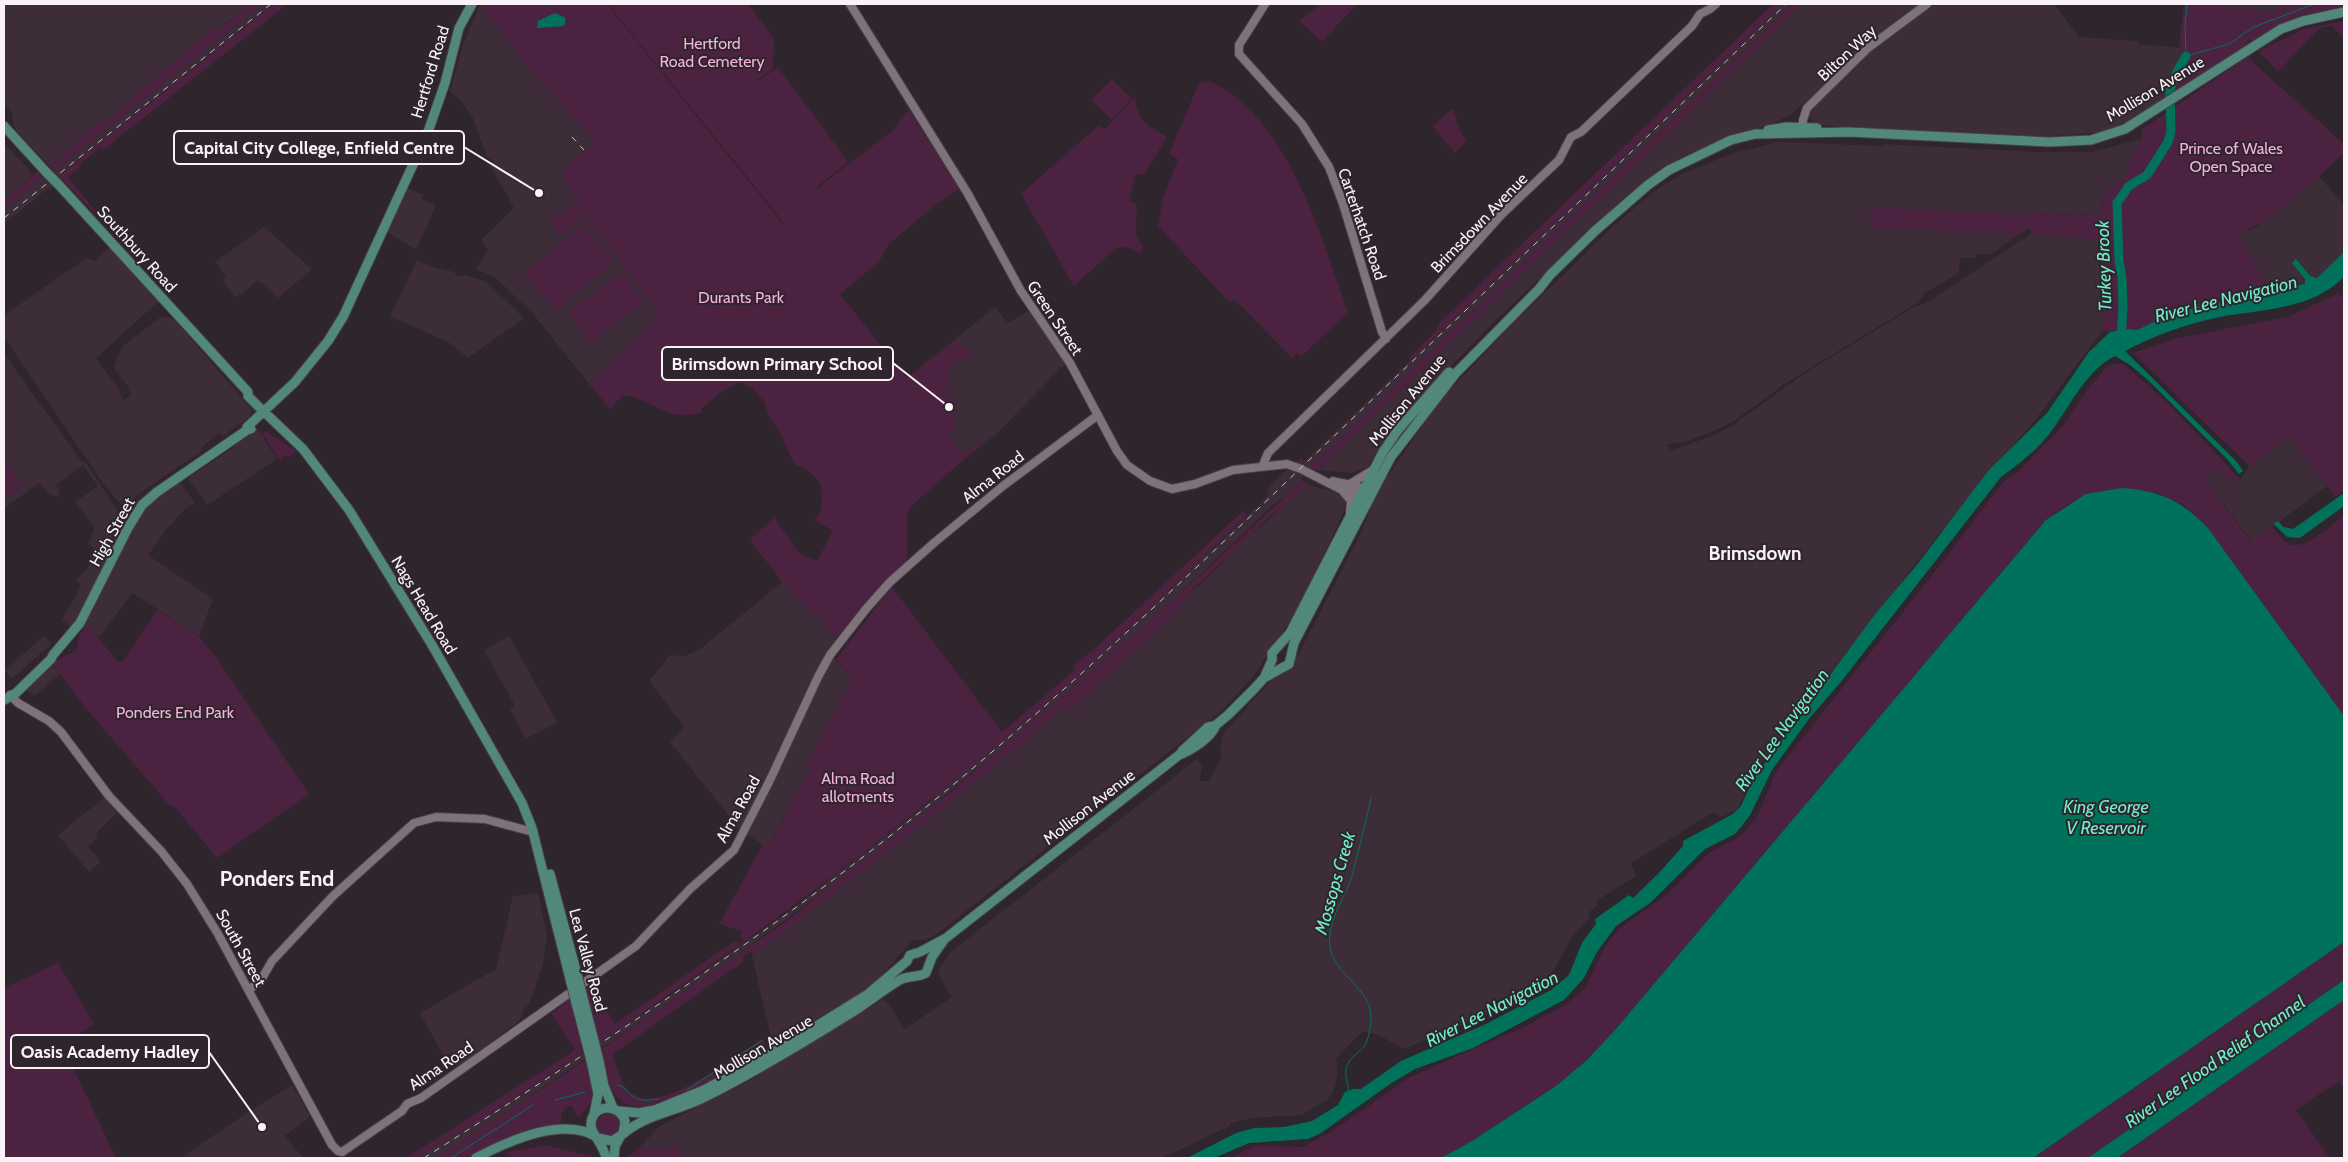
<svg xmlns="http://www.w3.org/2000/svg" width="2348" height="1162" font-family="Cabin,sans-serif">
<rect width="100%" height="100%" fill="#2f252c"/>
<path fill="#3d2d38" d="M 4,4 L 249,4 L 219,29 L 216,26 L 103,123 L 100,120 L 50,166 L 17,132 L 13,123 L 12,112 L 4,103 Z
M 263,4 L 274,4 L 50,183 L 53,188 L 51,190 L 48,188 L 4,224 L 4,208 L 43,176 L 45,178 L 54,171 Z
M 480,4 L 535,75 L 595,141 L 563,173 L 574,196 L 659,315 L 589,384 L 534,315 L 495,277 L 476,269 L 488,250 L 481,240 L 514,208 L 490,165 L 493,161 L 487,157 L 472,116 L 459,99 L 450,92 L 461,50 Z
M 1783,4 L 1793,4 L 1356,424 L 1309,468 L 1302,464 Z
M 1803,4 L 2054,4 L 2079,37 L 2138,41 L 2139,44 L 2183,48 L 2181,59 L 2171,79 L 2167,97 L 2134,118 L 2105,132 L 2027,138 L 1816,125 L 1810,117 L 1812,109 L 1805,102 L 1791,114 L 1776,122 L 1687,154 L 1664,167 L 1628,194 L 1495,321 L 1440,377 L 1401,421 L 1368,467 L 1351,473 L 1318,470 Z
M 2224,4 L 2310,4 L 2244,31 Z
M 2141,139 L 2122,183 L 2108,187 L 2097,216 L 2033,213 L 2030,227 L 2011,240 L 1991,254 L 1977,254 L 1974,258 L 1960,258 L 1959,273 L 1925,293 L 1919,302 L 1786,383 L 1734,421 L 1702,436 L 1685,442 L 1667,444 L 1671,450 L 1684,446 L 1709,437 L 1730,427 L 1805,373 L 1914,307 L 1928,302 L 2031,234 L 2104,240 L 2100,256 L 2111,285 L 2103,330 L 2035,420 L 1939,534 L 1749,777 L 1747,790 L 1736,810 L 1722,817 L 1714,812 L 1631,863 L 1636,876 L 1596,901 L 1598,905 L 1588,913 L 1590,918 L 1574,934 L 1546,984 L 1472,1022 L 1403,1049 L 1379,1035 L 1363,1031 L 1336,1059 L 1338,1073 L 1333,1093 L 1327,1100 L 1301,1115 L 1252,1118 L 1231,1123 L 1230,1126 L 1162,1158 L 686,1158 L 679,1148 L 638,1149 L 660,1126 L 754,1078 L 882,1000 L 886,1001 L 905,1029 L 952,997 L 938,974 L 940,967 L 952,951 L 1197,759 L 1201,763 L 1202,769 L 1199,781 L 1209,781 L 1222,756 L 1220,750 L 1223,734 L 1292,657 L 1298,655 L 1360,535 L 1378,490 L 1440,400 L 1509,328 L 1611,228 L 1651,194 L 1680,175 L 1733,153 L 1779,142 L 1883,146 L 1883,144 L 2035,152 L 2091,152 Z
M 4,143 L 33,174 L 4,201 Z
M 2319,176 L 2344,205 L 2344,252 L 2317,278 L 2272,293 L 2238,234 L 2255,228 Z
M 407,188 L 424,195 L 422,199 L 436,205 L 416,250 L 386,231 Z
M 264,227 L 312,269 L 278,298 L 258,280 L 236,298 L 222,280 L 226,277 L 215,262 Z
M 110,247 L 158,302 L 96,358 L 118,388 L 123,400 L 130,397 L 129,388 L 114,368 L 117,357 L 124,345 L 162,316 L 174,319 L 252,410 L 249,417 L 222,437 L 219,433 L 201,448 L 202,451 L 137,495 L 126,510 L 105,486 L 4,337 L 4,315 L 87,258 L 94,261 Z
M 417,260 L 430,266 L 454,272 L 457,276 L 465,275 L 487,282 L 524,318 L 468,358 L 448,342 L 390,316 Z
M 995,307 L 1008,323 L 1030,310 L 1066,363 L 995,435 L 941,478 L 911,506 L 907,378 Z
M 5,355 L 80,459 L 86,463 L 118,512 L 127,520 L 72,628 L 62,620 L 81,586 L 76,580 L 87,569 L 95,548 L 88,544 L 95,527 L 75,502 L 98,486 L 83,465 L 56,485 L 60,492 L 58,497 L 49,494 L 39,483 L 4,508 Z
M 258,429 L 277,459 L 207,505 L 188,478 L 231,449 L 243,437 Z
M 2290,437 L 2327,486 L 2252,542 L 2203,476 L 2211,470 L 2239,483 L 2249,466 Z
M 1287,469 L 1304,476 L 1301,479 L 1302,481 L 1283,499 L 1281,498 L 1170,603 L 1058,701 L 881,849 L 714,972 L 456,1146 L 437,1158 L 416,1158 L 490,1114 L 666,998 L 785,914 L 917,812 L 1102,654 L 1269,495 L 1266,491 Z
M 178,479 L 195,503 L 187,507 L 166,530 L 148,555 L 213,599 L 199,636 L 132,593 L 99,637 L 85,622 L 142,509 Z
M 1307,485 L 1332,491 L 1345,498 L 1344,511 L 1300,606 L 1252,678 L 1221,711 L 937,934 L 924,940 L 913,940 L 871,987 L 778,1042 L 771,1037 L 752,956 L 922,826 L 1063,708 L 1070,710 L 1178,612 L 1180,602 L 1222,564 L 1231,553 Z
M 782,582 L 806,607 L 820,617 L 836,639 L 829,652 L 852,680 L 806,765 L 811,768 L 767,847 L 741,831 L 670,742 L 685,727 L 649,681 L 670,655 L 685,656 L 699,650 Z
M 44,636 L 51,644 L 12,679 L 4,670 Z
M 509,636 L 557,722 L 526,739 L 510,709 L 515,706 L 484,650 Z
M 51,664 L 60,674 L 35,696 L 25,689 Z
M 104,798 L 117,813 L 95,834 L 98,837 L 88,846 L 101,862 L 89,872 L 58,835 Z
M 538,893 L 547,936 L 543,963 L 530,1003 L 524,1008 L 520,1020 L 458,1067 L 449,1054 L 444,1057 L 420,1013 L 496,969 L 513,896 Z
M 292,1085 L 310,1117 L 284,1136 L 304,1158 L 180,1158 L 247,1113 Z"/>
<path fill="#4b223f" d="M 249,4 L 263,4 L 54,171 L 50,166 L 100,120 L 103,123 L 216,26 L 220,29 Z
M 274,4 L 288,4 L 103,150 L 101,147 L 80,164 L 81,166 L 68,177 L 98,214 L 96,215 L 59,176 Z
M 480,4 L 607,4 L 783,224 L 808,206 L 784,223 L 608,4 L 748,4 L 774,39 L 773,69 L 741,93 L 778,67 L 848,162 L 817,187 L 819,191 L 819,187 L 893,130 L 899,124 L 898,121 L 909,110 L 959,189 L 934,206 L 888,245 L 879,262 L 840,294 L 907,378 L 956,339 L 962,347 L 974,351 C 969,359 961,363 952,363 L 948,368 L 951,386 L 946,387 L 945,396 L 953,399 L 955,423 L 951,431 L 946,433 L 950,437 L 955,436 L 954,443 L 961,453 L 987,439 L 911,506 L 907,517 L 907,562 L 875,592 L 836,639 L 820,617 L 806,607 L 782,582 L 750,540 L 774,517 L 799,553 L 817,561 L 833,531 L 815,520 L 821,510 L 822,498 L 821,487 L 818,480 L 806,469 L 794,464 L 778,429 L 770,419 L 764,401 L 752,388 L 741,383 C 725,386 714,399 701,409 L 702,412 C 667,424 654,399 623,395 L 610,409 L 589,384 L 659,315 L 574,196 L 562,172 L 595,141 L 535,75 Z
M 1320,4 L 1357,4 L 1322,42 L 1299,21 Z
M 1773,4 L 1783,4 L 1302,464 L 1297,462 L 1301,458 L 1304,461 L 1410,360 L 1409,358 L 1437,330 L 1438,324 Z
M 1793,4 L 1803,4 L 1318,470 L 1309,468 Z
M 2184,4 L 2224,4 L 2231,13 L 2241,7 L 2264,13 L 2292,4 L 2344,4 L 2344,9 L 2296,20 L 2268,31 L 2257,40 L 2247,40 L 2249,46 L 2167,97 C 2168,79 2180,66 2183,48 L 2179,47 Z
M 2344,21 L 2344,38 L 2332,26 L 2320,28 L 2278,72 L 2258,51 L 2304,29 Z
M 2248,57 C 2279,88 2314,114 2344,145 L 2344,153 C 2317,178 2272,222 2238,234 L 2272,293 L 2162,318 L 2137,330 L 2128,329 L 2109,332 L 2103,330 L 2111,285 L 2100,256 L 2104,240 L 2031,234 L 2029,227 L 2011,240 L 2010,233 L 1869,228 L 1872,207 L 2032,216 L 2032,213 L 2097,216 L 2108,187 L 2122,183 L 2141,139 L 2142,129 Z
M 1112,79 L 1132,99 L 1112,120 L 1091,100 Z
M 1209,81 C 1289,117 1320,236 1348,312 L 1301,357 L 1297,353 L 1292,358 L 1234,299 L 1230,303 L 1158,226 L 1163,197 L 1178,159 L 1169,154 L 1199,83 Z
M 1135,97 C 1139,122 1147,125 1167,137 L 1144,175 L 1136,174 L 1129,201 L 1137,204 L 1136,234 L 1143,247 L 1141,254 C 1132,250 1125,245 1116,248 L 1074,286 L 1021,194 L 1099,125 L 1104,130 Z
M 1453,108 L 1459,128 L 1466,141 L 1455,153 L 1432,126 Z
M 36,172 L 39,172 L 42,178 L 4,208 L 4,201 Z
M 574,201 L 615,257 L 614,258 L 581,218 L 559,237 L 557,235 L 552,218 L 556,213 L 567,211 Z
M 582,225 L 614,261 L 556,311 L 524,274 Z
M 622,272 L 644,302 L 590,343 L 567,313 Z
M 2337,294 L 2344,298 L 2344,491 L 2335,497 L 2290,437 L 2249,466 L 2133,353 L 2177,338 L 2287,317 Z
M 2122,363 L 2167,402 L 2242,481 L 2239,483 L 2211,470 L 2203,476 L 2251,542 L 2272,527 C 2277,532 2282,541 2289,544 C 2304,551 2331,525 2344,515 L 2344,716 L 2208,528 L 2185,506 L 2155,492 L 2068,504 L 2046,520 L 1615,1030 L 1587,1060 L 1556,1086 L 1472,1141 L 1441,1158 L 1229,1158 L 1255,1146 L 1303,1147 L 1332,1131 L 1412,1076 L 1526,1026 L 1567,1004 L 1586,986 L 1605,946 L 1619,929 L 1665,896 L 1710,852 L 1741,836 L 1757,817 L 1777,770 L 1941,564 L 2003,482 L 2018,472 L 2062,427 L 2087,390 L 2107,366 Z
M 266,431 L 296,451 L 289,457 L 285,456 L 280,461 L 262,433 Z
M 4,458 L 22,486 L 4,499 Z
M 1302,481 L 1306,482 L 1307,485 L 1275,515 L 1273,513 L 1232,554 L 1231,553 C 1218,570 1183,591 1178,612 L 1070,710 L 1063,708 C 963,796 859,876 753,955 L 750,952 L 743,956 L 743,962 L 613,1054 C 617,1068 621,1089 636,1096 C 667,1111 737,1054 763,1038 L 765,1045 L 763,1053 C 741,1068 666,1110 641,1108 C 632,1107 623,1103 617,1097 C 605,1085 605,1065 600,1050 L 785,922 L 952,791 L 1170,603 Z
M 1243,511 L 1247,515 C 1188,571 1131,629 1070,683 C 920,814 764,932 598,1043 L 585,989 L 593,987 L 615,1024 L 736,940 L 739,944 L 743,941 L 740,934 L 742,931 L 719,924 L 763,844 L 768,846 L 811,768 L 806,765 L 852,680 L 836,659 L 892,587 L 1002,732 L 1076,669 L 1073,666 L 1095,648 Z
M 157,610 L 199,636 L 218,660 L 309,794 L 217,858 L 174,806 L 171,807 L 84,706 L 53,665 L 60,658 L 75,651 L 78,646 L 78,638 L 87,623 L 113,656 L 118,661 L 123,661 Z
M 2344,942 L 2344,980 L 2318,998 L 2088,1158 L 2033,1158 Z
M 58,963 L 94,1024 L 63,1046 L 116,1158 L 4,1158 L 4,988 Z
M 570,999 L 585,1052 L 479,1121 L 416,1158 L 406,1158 L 575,1050 L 551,1014 Z
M 2344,1000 L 2344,1088 L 2339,1081 L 2296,1110 L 2330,1158 L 2117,1158 Z
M 587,1059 C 592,1083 599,1097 580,1117 L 576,1116 L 573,1107 L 568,1106 L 562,1113 L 561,1127 L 486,1149 L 467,1158 L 437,1158 Z
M597 1125a12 12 0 1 1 24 0a12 12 0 1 1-24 0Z
M 546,1145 L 595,1157 L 617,1158 L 512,1158 L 505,1152 Z
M 679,1148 L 686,1158 L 625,1158 L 638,1149 Z"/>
<path fill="#00725b" d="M 555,13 L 566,18 L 564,26 L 537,28 L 538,21 Z
M 2344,252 L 2344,277 C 2310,311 2259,309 2215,318 C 2184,325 2153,336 2125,351 L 2236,461 L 2243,471 L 2239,474 L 2228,460 L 2148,380 L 2130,365 L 2115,356 C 2086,370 2069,408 2050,433 C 2037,450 2019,464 2001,477 L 1840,683 L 1808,720 L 1772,770 L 1750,815 L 1741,827 L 1735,834 L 1705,849 L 1650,903 L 1616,926 L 1597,952 L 1584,978 L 1564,1000 L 1473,1048 L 1415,1069 L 1390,1084 L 1321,1133 L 1308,1139 L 1249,1143 L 1214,1158 L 1187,1158 L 1236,1133 L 1254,1128 L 1284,1127 L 1312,1121 L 1338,1105 L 1345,1092 L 1353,1089 L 1361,1089 L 1401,1061 L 1486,1024 L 1551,990 L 1569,975 L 1582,943 L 1596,924 L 1595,919 L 1629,895 L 1633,898 L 1658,874 L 1683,846 L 1683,841 L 1733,814 L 1741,806 L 1753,779 L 1876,613 L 1916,566 L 1989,470 L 2047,413 L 2089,352 L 2110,332 L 2128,329 L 2137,330 L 2162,318 L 2197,307 L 2262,296 L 2300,285 L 2305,283 L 2305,279 L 2292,263 L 2296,259 L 2310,276 L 2317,278 Z
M 2122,488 C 2160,491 2181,500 2208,528 L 2344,716 L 2344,942 L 2033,1158 L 1441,1158 L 1472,1141 L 1556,1086 L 1587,1060 L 1615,1030 L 2046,520 L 2086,494 Z
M 2344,493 L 2344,506 L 2300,538 L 2287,537 L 2274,524 L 2278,521 L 2283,527 L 2293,529 Z
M 2344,980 L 2344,1000 L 2117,1158 L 2088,1158 Z"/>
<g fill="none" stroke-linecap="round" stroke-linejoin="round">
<path stroke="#00725b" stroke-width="1" d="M 2187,4 L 2185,24 L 2186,56 L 2229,44 L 2254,27 L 2314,4
M 617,1085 C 626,1086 627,1093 634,1097 C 642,1102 650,1100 659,1099
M 687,1090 L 761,1041
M 1349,1092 C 1348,1085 1345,1076 1346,1069 C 1348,1057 1359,1054 1365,1045 C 1369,1038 1371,1024 1371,1016 C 1370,989 1338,976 1331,952 C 1324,924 1344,901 1352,876 C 1359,850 1365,824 1371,798
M 555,1100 L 585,1092
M 451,1158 L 533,1105"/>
<path stroke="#00725b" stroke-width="9" d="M 2121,340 L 2123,307 L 2122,278 L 2119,261 L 2117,203 L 2129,186 L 2147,175 L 2168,142 L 2171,132 L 2170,92 L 2173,79 L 2186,56"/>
<g stroke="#494046" stroke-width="10">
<path id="secondary" d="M 850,4 L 968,194 L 1021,291 L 1070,363 L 1117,451 L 1127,465 L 1150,481 L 1172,489 L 1195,484 L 1233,470 L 1287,464 L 1301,469 L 1340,489 L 1361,496 C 1369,493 1373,481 1380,475
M 1265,4 L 1239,45 L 1239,54 L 1302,124 L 1329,167 L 1343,204 L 1382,332 L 1386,339
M 1802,133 L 1803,120 L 1807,108 L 1868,48 L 1927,4
M 1263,465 L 1268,453 L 1425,300 L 1502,214 L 1559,160 L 1571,137 L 1581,132 L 1692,26 L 1700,14 L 1710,9 L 1716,4
M 1333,481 C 1345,485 1359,482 1367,495
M 1350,484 L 1373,470
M 1342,490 L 1351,501 L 1350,512
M 10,695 L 18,703 L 49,721 L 61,732 L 109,796 L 161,851 L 187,884 L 218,934 L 332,1145 L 338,1151 L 342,1152 L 402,1111 L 407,1104 L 421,1098 L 636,946 L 690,889 L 734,850 L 770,780 L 818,677 L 830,655 L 866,609 L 890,582 L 935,542 L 1003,486 L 1098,415
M 249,990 L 261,980 L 272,961 L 333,896 L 414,823 L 436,817 L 485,819 L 533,832"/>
</g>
<g stroke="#494046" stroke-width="11">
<path id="primary" d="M 4,126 L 47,173
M 1768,130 L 1786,127 L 1817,128
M 58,184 L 248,392 L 248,396 L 258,406 L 303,449 L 349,510 L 432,645 L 522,803 L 532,828 L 571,983
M 247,430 L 247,427 L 295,382 L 328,341 L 343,317 L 428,132 L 445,83 L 459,28 L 472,4
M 1264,678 L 1289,664 L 1294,643 L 1391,457 L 1456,373 L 1539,289 L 1550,275 L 1595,231 L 1648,185 L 1669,170 L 1731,140 L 1755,134 L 1849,132 L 2049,142 L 2091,140 L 2125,129 L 2281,29 L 2303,21 L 2344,12
M 4,700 L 16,693 L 51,659 L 53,655 L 80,623 L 128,528 L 142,505 L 157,492 L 247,430 L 251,429
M 1182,751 L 1208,727 L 1216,725 L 1228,715 L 1254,689 L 1264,678 L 1272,660 L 1272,653 L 1290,633 L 1383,452 L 1398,430 L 1449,372
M 550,874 L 578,978
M 582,994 L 593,1037
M 575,999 L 586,1041
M 599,1061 L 604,1086 L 613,1108
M 592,1065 L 598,1094 L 594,1114
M 619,1111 L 639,1113 L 655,1110 L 704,1090 L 786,1045 L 868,994 L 907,961 L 910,955 L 920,952 L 946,938 L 1179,755 C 1192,750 1211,738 1216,725
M 623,1134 C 646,1114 678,1111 705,1097 C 755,1072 803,1043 851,1013 C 867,1003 882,991 898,981 C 907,975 917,978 926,973 L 932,957 L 944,940
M 598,1138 L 612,1141 L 623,1134 L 625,1121 C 619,1102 590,1104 591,1126 C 592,1134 604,1146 606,1158
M 476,1158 C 508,1141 561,1117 595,1136
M 614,1158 L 615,1146 L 620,1137"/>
</g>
<use href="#secondary" stroke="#7f737b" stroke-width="8"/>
<use href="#primary" stroke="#52887c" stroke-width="9"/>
<path stroke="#c6bfc3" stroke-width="1" stroke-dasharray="6 6" stroke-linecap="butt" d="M 572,137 L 584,150
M 4,218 L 271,4
M 424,1158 C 596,1048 766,937 925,808 C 1067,692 1199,566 1331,439 C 1483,294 1634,149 1786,4"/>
<g stroke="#494046" stroke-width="11" stroke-linecap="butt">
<path id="primary-bridge" d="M 47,173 L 58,184
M 578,978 L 582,994
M 571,983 L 575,999
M 593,1037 L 599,1061
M 586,1041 L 592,1065"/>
</g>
<use href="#primary-bridge" stroke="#52887c" stroke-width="9"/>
</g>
<g text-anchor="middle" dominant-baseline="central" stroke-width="4" stroke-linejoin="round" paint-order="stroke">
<g font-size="16" fill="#f6b1df" stroke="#2f252c">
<text x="712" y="43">Hertford<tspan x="712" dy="18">Road Cemetery</tspan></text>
<text x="2231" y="148">Prince of Wales<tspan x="2231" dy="18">Open Space</tspan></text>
<text x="741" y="297">Durants Park</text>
<text x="175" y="712">Ponders End Park</text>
<text x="858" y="778">Alma Road<tspan x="858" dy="18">allotments</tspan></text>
</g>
<g font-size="16" fill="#f9f2f6" stroke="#2f252c">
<text transform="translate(1847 53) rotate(-43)">Bilton Way</text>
<text transform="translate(430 72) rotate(-73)">Hertford Road</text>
<text transform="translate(2155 89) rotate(-31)">Mollison Avenue</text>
<text transform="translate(1479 223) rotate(-46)">Brimsdown Avenue</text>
<text transform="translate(1362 224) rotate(71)">Carterhatch Road</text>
<text transform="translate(137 249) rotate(48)">Southbury Road</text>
<text transform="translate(1055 318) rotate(56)">Green Street</text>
<text transform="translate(1407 400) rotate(-51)">Mollison Avenue</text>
<text transform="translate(993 477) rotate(-38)">Alma Road</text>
<text transform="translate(112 532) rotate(-61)">High Street</text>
<text transform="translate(424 605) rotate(59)">Nags Head Road</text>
<text transform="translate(1089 807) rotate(-38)">Mollison Avenue</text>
<text transform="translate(738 809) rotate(-61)">Alma Road</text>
<text transform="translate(241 948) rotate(61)">South Street</text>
<text transform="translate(588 960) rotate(75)">Lea Valley Road</text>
<text transform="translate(763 1047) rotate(-30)">Mollison Avenue</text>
<text transform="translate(441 1066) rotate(-34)">Alma Road</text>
</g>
<g font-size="18" font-style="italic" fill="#70eecb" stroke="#2f252c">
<text transform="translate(2104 266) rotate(-92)">Turkey Brook</text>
<text transform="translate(2226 299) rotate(-14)">River Lee Navigation</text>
<text transform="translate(1782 730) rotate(-54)">River Lee Navigation</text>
<text x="2106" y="807">King George<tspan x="2106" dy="21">V Reservoir</tspan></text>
<text transform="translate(1335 883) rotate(-74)">Mossops Creek</text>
<text transform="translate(1492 1009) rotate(-27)">River Lee Navigation</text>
<text transform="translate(2215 1062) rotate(-35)">River Lee Flood Relief Channel</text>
</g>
<g font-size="19" font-weight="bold" fill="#f9f2f6" stroke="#2f252c">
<text x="1755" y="553">Brimsdown</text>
</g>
<g font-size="21" font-weight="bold" fill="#f9f2f6" stroke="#2f252c">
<text x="277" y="878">Ponders End</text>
</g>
</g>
<path fill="none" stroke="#f9f2f6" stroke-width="2" d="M539 193L464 147M949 407L893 363M262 1127L209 1052"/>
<g fill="#f9f2f6" stroke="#2f252c" stroke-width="2">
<circle cx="539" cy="193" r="5"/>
<circle cx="949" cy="407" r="5"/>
<circle cx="262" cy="1127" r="5"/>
</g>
<g fill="#2f252c" stroke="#f9f2f6" stroke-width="2">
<rect x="174" y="131" width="290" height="33" rx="5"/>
<rect x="662" y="347" width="231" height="33" rx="5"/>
<rect x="11" y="1035" width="198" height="33" rx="5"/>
</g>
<g font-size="18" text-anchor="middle" font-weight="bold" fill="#f9f2f6">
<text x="319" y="154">Capital City College, Enfield Centre</text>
<text x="777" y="370">Brimsdown Primary School</text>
<text x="110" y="1058">Oasis Academy Hadley</text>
</g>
<rect width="2348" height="1162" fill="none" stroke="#f9f2f6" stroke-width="10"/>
</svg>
